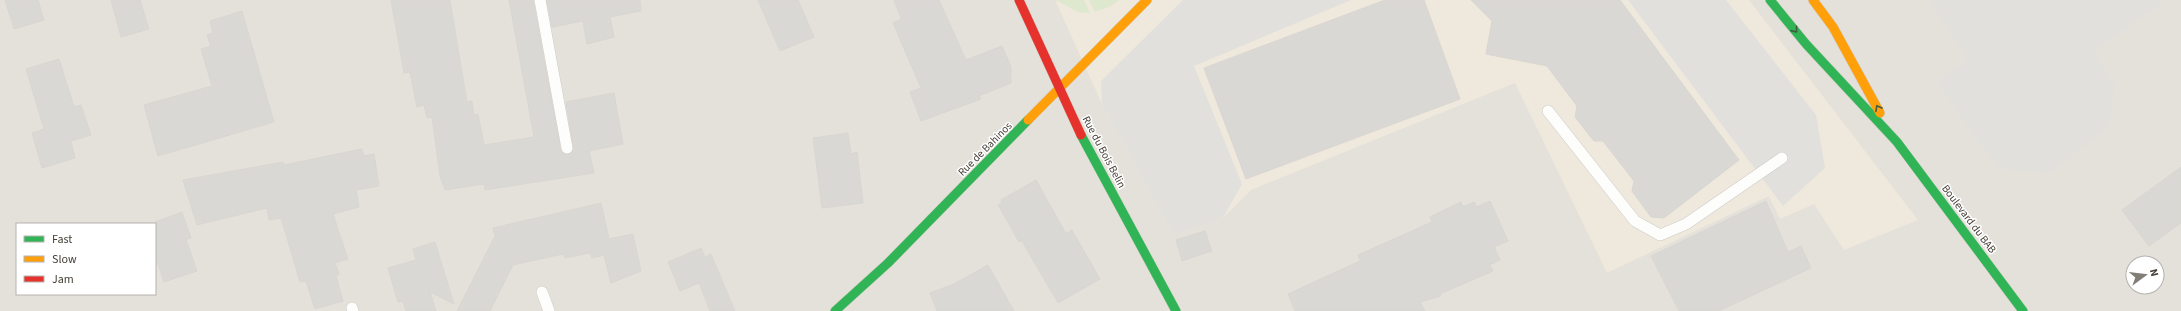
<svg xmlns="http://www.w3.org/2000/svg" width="2181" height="311" font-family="'Source Sans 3',sans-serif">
<rect width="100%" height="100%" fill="#f1efeb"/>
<path fill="#e4e1da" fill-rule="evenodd" d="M 0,0 L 2181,0 L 2181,311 L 0,311 ZM 17,224 L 155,224 L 155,294 L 17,294 ZM 2133,263 L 2157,263 L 2157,287 L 2133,287 Z"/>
<path fill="#efe8dc" d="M 1055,0 L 1749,0 L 1918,220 L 1844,250 L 1814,204 L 1780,219 L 1769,196 L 1607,273 L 1515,83 L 1251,190 L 1223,218 L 1174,236 L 1102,104 Z"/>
<path fill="#dee8ce" d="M 1056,0 L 1084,0 L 1090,13 L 1078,12 Z
M 1089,0 L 1119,0 L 1111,6 L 1095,12 Z"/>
<path fill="#e2e0dc" d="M 1183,0 L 1351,0 L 1194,66 L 1242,184 L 1223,218 L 1174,236 L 1102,104 L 1101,81 Z
M 1628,0 L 1726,0 L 1816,115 L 1825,168 L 1783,206 Z
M 1931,0 L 2166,0 L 2093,52 L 2115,85 L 2109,126 L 2051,172 L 1999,169 L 1936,82 L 1967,59 L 1931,2 Z"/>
<path fill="#dad8d4" stroke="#d9d6d1" d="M 5,0 L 38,0 L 44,20 L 14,29 Z
M 111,0 L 140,0 L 149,29 L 121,37 Z
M 391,0 L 450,0 L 467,102 L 472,101 L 474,115 L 478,114 L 484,145 L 534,137 L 509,0 L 533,0 L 561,152 L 568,155 L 574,150 L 566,102 L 614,93 L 623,144 L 589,151 L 594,173 L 485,190 L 484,184 L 445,190 L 440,176 L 432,117 L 427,118 L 424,105 L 417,107 L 410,72 L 404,73 Z
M 547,0 L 640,0 L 641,11 L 610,17 L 614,37 L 587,44 L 583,21 L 552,27 Z
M 758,0 L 798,0 L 814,37 L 780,51 Z
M 894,0 L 939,0 L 966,60 L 1002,46 L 1011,67 L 1011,83 L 979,96 L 981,99 L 921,121 L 910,92 L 921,88 L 893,23 L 901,19 Z
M 1385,0 L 1424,0 L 1460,99 L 1246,179 L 1204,68 Z
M 1471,0 L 1620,0 L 1739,160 L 1664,218 L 1651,217 L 1632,191 L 1634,181 L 1603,141 L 1594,141 L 1575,117 L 1577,106 L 1547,66 L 1486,54 L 1492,21 Z
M 242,11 L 274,122 L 158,156 L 144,105 L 212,86 L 201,49 L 211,46 L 207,35 L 213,33 L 210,21 Z
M 59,59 L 74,107 L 81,105 L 91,135 L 71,141 L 75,158 L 42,168 L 32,133 L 44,129 L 26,69 Z
M 848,133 L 851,154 L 857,152 L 863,203 L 822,208 L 813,138 Z
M 362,149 L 364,156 L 374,154 L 379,186 L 356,190 L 359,207 L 333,214 L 348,259 L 335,263 L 339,274 L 336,276 L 343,301 L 315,309 L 306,281 L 300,282 L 281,218 L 269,220 L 267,208 L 197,225 L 183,180 L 283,162 L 284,165 Z
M 2181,167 L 2181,223 L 2149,246 L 2122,210 Z
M 1036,180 L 1066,234 L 1072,230 L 1100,279 L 1058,303 L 1022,241 L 1019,242 L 998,205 L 1002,203 L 1001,200 Z
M 1490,201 L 1508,241 L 1494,247 L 1500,260 L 1490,265 L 1493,271 L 1440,294 L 1441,296 L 1420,302 L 1425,311 L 1295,311 L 1288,294 L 1360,261 L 1358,255 L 1432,222 L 1430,217 L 1461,202 L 1463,207 L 1474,202 L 1477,207 Z
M 1766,201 L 1788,252 L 1801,246 L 1811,268 L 1719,311 L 1679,311 L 1651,256 Z
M 601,203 L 609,239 L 633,234 L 641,271 L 611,283 L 604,255 L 592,258 L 590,253 L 565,258 L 563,254 L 513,265 L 490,311 L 457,311 L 495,236 L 493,228 Z
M 182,212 L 191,238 L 186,239 L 197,271 L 164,282 L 155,255 L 155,222 Z
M 1205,231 L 1212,251 L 1182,261 L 1176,240 Z
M 435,242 L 454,304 L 430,292 L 436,311 L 406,311 L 403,301 L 398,302 L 388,268 L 416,260 L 413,249 Z
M 701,248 L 705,257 L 711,254 L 735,311 L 710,311 L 699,283 L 680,291 L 668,262 Z
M 988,265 L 1014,311 L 937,311 L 930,293 L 954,284 Z"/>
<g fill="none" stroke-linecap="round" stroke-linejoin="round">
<g stroke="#ceccc9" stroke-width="12">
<path id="lane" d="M 540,0 L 567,148
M 1548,111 L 1635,221 L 1660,235 L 1686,224 L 1782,158
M 542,292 L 549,311
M 352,308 L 353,311"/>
</g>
<g stroke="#cfccc3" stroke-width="10">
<path id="fast" d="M 1770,0 L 1806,44 L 1897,142 L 2023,311
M 1081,135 L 1176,311
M 835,311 L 888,263 L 1028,120"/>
</g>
<g stroke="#cfccc3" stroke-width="10">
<path id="slow" d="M 1813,0 L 1833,27 L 1880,113
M 1028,120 L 1147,0"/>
</g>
<g stroke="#cfccc3" stroke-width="10">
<path id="jam" d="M 1019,0 L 1081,135"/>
</g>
<use href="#lane" stroke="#fdfdfc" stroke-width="11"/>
<use href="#fast" stroke="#30b455" stroke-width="9"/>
<use href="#slow" stroke="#ff9f0a" stroke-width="9"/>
<use href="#jam" stroke="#e5322d" stroke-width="9"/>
</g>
<defs><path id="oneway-chevron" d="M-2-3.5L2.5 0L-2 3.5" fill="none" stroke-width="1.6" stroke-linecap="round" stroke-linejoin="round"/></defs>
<g stroke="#405d3f">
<use href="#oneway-chevron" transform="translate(1795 30) rotate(51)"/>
<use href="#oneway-chevron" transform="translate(1878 108) rotate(-119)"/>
</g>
<g text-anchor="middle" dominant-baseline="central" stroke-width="3" stroke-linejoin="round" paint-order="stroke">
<g font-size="11" fill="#464038" stroke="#fff">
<text transform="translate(985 149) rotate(-45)">Rue de Bahinos</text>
<text transform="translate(1104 152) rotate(62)">Rue du Bois Belin</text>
<text transform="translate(1969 219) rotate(53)">Boulevard du BAB</text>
</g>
</g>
<rect x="16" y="223" width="140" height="72" fill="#ffffff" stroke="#b5b3af"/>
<rect x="24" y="236" width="20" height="6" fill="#30b455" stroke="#b5b3af"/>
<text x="52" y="243" font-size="12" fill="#464038">Fast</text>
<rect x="24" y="256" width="20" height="6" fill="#ff9f0a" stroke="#b5b3af"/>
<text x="52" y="263" font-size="12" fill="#464038">Slow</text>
<rect x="24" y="276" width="20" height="6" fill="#e5322d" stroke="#b5b3af"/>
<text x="52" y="283" font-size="12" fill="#464038">Jam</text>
<g transform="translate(2145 275) rotate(75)"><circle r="19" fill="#ffffff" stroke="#b5b3af"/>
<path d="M0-3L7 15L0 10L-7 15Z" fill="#827d77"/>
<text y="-6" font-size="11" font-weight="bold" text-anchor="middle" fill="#464038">N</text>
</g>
</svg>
